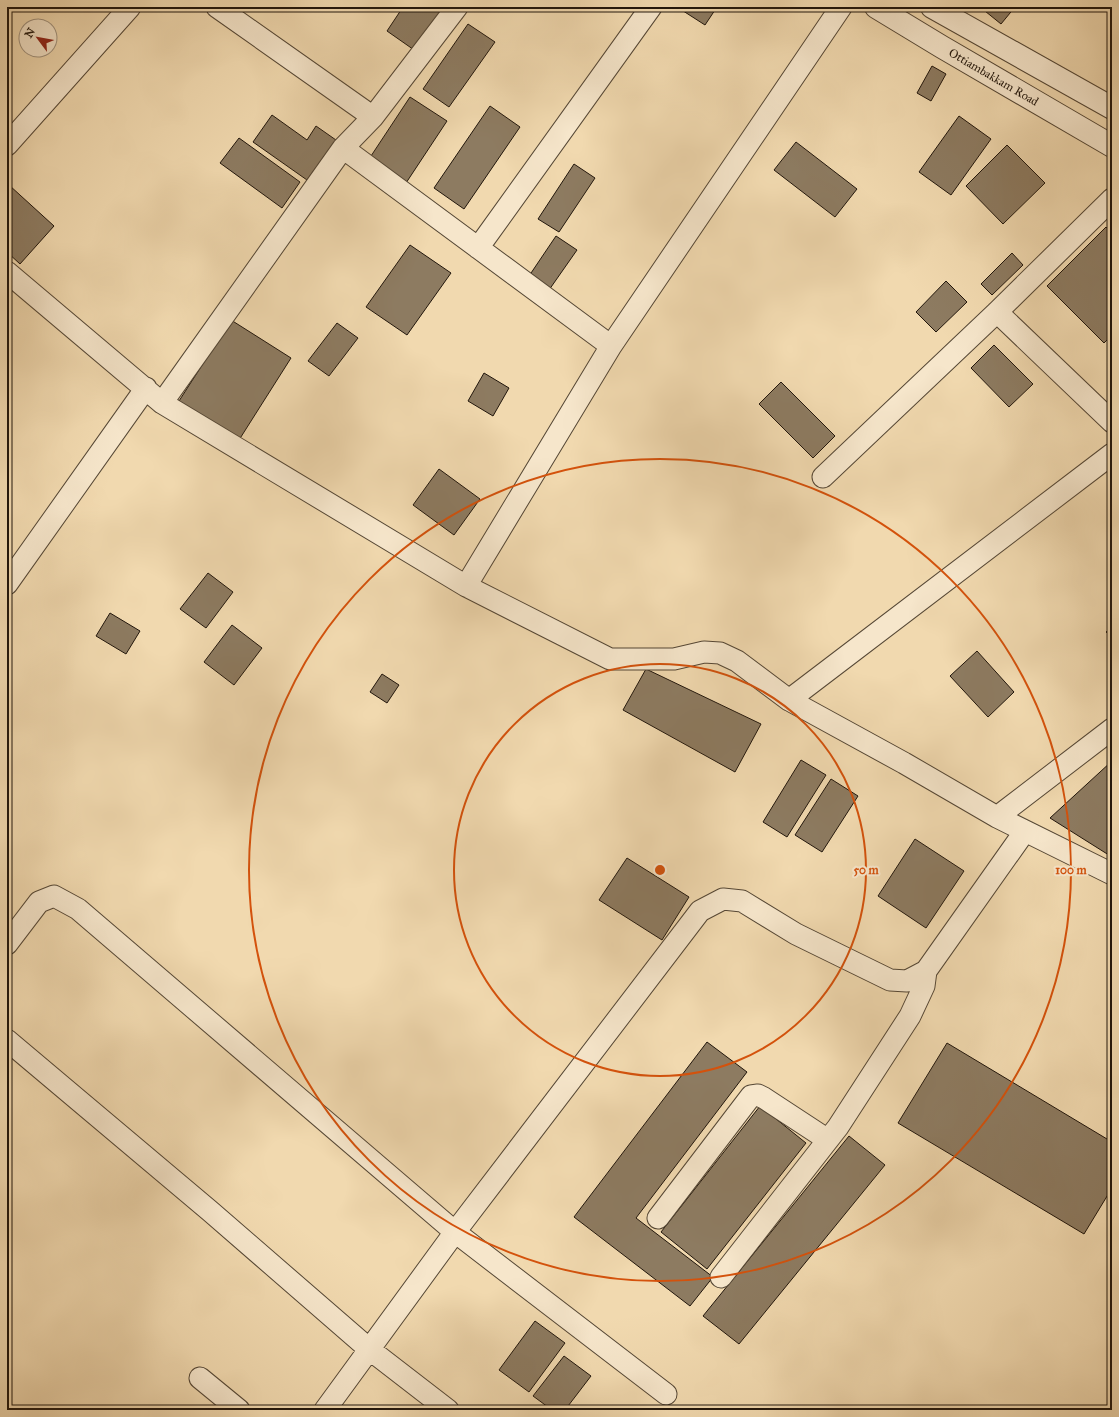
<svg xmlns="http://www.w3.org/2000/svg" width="1119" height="1417" font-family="'IM FELL Great Primer',serif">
<rect width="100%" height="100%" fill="#f1d9af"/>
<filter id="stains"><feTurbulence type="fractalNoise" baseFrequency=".005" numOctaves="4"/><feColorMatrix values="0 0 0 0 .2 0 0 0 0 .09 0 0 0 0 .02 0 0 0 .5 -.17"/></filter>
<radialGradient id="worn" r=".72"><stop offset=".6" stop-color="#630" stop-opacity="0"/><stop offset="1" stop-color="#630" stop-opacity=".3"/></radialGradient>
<path fill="#8d7b61" stroke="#21160c" d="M 403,7 L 449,7 L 417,52 L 387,31 Z
M 677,7 L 717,7 L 705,25 Z
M 980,7 L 1015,7 L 1001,24 Z
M 468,24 L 495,42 L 449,107 L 423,89 Z
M 932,66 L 946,74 L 931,101 L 917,93 Z
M 410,97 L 447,121 L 406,183 L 369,159 Z
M 490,106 L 520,127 L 464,209 L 434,188 Z
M 272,115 L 307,140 L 316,126 L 336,140 L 307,180 L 253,142 Z
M 959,116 L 991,139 L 951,195 L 919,172 Z
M 239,138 L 300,182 L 282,208 L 220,163 Z
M 796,142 L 857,189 L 835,217 L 774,170 Z
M 1007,145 L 1045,183 L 1003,224 L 966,186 Z
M 574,164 L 595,178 L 559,232 L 538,219 Z
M 9,185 L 54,226 L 20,264 L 7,252 L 7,187 Z
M 1106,227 L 1112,233 L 1112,335 L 1104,343 L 1047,286 Z
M 556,236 L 577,250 L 549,290 L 529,276 Z
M 410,245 L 451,273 L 407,335 L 366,307 Z
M 1012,253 L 1023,265 L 992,295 L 981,284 Z
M 946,281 L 967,302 L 936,332 L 916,312 Z
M 231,320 L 291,358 L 239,440 L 179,401 Z
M 337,323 L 358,338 L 329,376 L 308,361 Z
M 994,345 L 1033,384 L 1009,407 L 971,368 Z
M 484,373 L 509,388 L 493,416 L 468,401 Z
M 781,382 L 835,436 L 813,458 L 759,404 Z
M 439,469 L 480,499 L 454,535 L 413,505 Z
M 208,573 L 233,592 L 206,628 L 180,609 Z
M 110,613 L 140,631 L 126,654 L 96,636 Z
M 232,625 L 262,648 L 234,685 L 204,662 Z
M 1112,626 L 1112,638 L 1106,632 Z
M 977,651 L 1014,692 L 988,717 L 950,676 Z
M 646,669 L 761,724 L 735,772 L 623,710 Z
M 382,674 L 399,685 L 387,703 L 370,692 Z
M 801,760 L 826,775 L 787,837 L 763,822 Z
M 1112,761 L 1112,857 L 1050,818 Z
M 831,779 L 858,796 L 822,852 L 795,835 Z
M 915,839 L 964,871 L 926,928 L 878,896 Z
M 627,858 L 689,897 L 662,940 L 599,900 Z
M 707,1042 L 747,1072 L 636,1218 L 713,1277 L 690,1306 L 574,1217 Z
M 947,1043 L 1112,1142 L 1112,1188 L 1084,1234 L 898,1123 Z
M 760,1106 L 806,1143 L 707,1269 L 661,1232 Z
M 849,1136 L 885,1165 L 739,1344 L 703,1316 Z
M 535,1321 L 565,1343 L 529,1392 L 499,1370 Z
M 564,1356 L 591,1376 L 565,1410 L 552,1410 L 533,1396 Z"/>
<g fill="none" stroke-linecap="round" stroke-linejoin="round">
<g stroke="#554735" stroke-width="23">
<path id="minor" d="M 217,7 L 373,117
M 7,145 L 130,7
M 343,148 L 611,346
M 478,248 L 651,7
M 7,272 L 162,403 L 466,586 L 611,346 L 841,7
M 997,312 L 1112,422
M 162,403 L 343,148 L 373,117 L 457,7
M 823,477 L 997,312 L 1112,199
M 7,584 L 146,388
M 466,586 L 610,659 L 674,659 L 704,652 L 720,653 L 737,661 L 789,700 L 904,763 L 997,817 L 1112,874
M 789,700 L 1112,454
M 997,817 L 1112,729
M 7,944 L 39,902 L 54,896 L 78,909 L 455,1232 L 666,1394
M 7,1040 L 210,1211 L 369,1349 L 448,1410
M 658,1218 L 751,1096 L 758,1095 L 764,1098 L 828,1140
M 721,1277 L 838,1127 L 910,1016 L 924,986 L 926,971
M 200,1378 L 239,1410
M 325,1410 L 455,1232 L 700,911 L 723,899 L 742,901 L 796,934 L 890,980 L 907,981 L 926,971 L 1025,831"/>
</g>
<g stroke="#554735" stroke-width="24">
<g id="tertiary">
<path id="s1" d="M 876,7 L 942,47 L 1112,146"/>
<path d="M 932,7 L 1112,108"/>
</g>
</g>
<use href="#minor" stroke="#f6e6cb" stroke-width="21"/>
<use href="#tertiary" stroke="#f6e6cb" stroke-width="22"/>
</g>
<g fill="none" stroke="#d4520c" stroke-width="2">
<circle cx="660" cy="870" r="206"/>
<circle cx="660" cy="870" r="411"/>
</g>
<g text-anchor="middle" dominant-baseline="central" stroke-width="4" stroke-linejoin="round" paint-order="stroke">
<g font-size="12" fill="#21160c" stroke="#f6e6cb">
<text stroke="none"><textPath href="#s1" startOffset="137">Ottiambakkam Road</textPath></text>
</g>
</g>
<circle cx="660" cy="870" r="6" fill="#d4520c" stroke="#f6e6cb" stroke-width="2"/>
<g font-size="12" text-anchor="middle" font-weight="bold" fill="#d4520c" stroke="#f6e6cb" stroke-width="4" stroke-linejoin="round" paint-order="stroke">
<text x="866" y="874">50 m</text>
<text x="1071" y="874">100 m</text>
</g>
<rect width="1119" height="1417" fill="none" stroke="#f1d9af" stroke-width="24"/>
<rect x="8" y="8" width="1103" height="1401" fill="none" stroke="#21160c" stroke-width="2"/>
<rect x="12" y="12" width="1095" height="1393" fill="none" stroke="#21160c"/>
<g transform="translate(38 38) rotate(302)"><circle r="19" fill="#f6e6cb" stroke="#a1937f"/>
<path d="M0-3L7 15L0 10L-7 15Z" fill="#8f2418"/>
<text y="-6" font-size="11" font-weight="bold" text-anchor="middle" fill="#21160c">N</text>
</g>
<rect width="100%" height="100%" filter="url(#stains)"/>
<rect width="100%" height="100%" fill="url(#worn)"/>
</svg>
